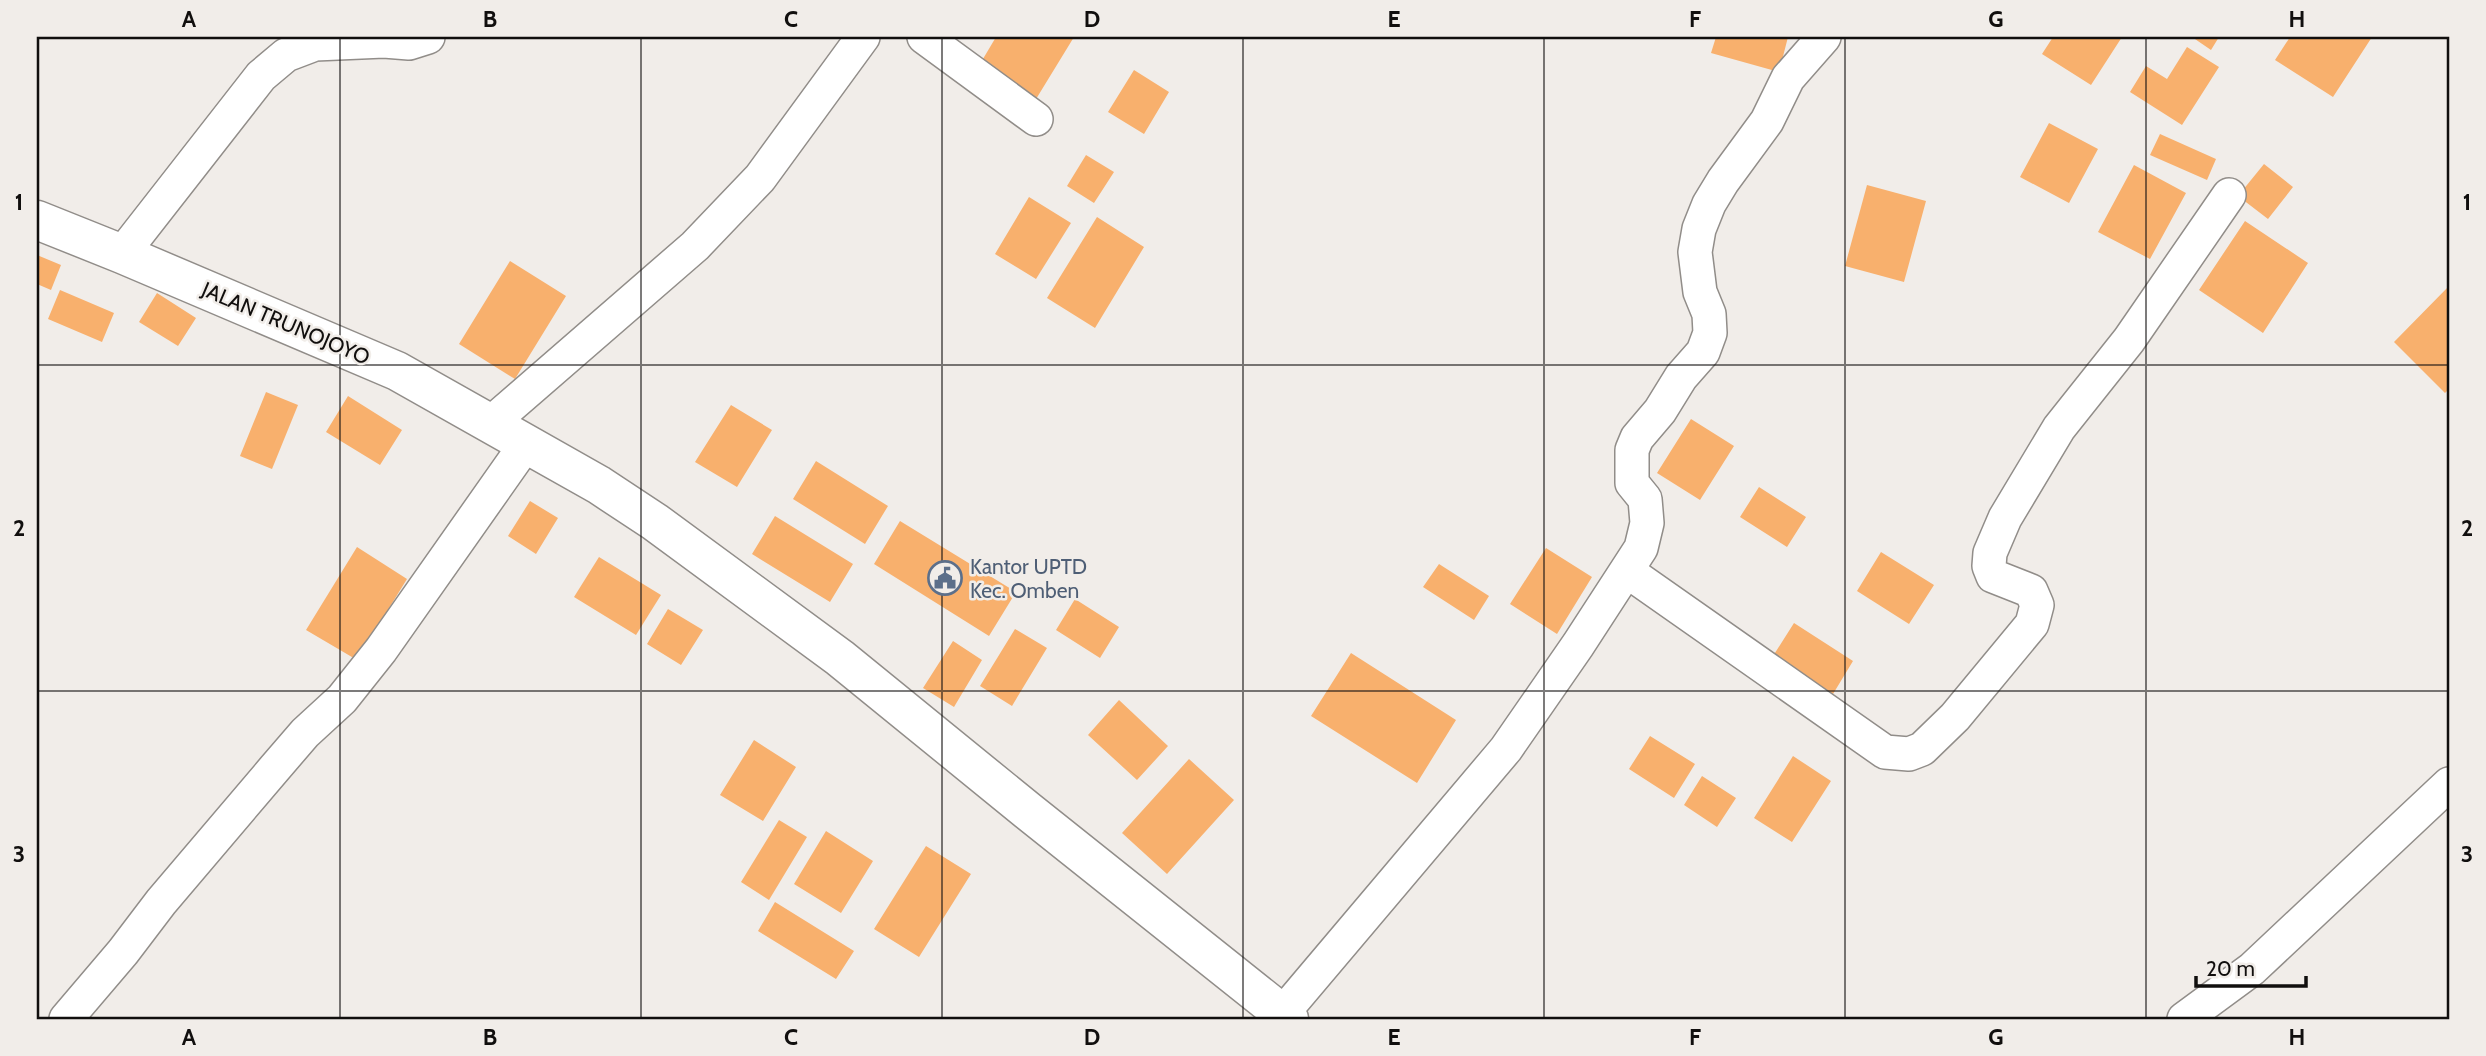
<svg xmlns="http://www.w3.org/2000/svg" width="2486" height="1056" font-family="Cabin,sans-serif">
<rect width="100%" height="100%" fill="#f1ede9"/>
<path fill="#f8b06d" d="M 996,37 L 1074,37 L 1033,104 L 977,69 Z
M 1716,37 L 1788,37 L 1779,72 L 1711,53 Z
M 2053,37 L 2122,37 L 2091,85 L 2042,54 Z
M 2192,37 L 2219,37 L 2211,50 Z
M 2290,37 L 2372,37 L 2333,97 L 2275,60 Z
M 2187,47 L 2219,67 L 2182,125 L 2130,92 L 2146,66 L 2167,79 Z
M 1134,70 L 1169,92 L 1144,134 L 1108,112 Z
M 2049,123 L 2098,149 L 2069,203 L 2020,177 Z
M 2160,134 L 2216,159 L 2207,180 L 2150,155 Z
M 1086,155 L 1114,172 L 1094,203 L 1067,186 Z
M 2264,164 L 2293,187 L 2268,219 L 2238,196 Z
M 2134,165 L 2186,193 L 2150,259 L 2098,232 Z
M 1867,185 L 1926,201 L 1904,282 L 1845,266 Z
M 1029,197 L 1071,223 L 1036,279 L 995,254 Z
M 1097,217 L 1144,247 L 1095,328 L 1047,298 Z
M 2245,221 L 2308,263 L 2263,333 L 2199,290 Z
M 37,255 L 61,265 L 51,290 L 37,284 Z
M 510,261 L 566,296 L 515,379 L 459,344 Z
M 2449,286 L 2449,389 L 2445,393 L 2394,342 Z
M 60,290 L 114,313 L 102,342 L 48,319 Z
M 157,293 L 196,318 L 178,346 L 139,322 Z
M 266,392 L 298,405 L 272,469 L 240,456 Z
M 348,396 L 402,430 L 380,465 L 326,432 Z
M 731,405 L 772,430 L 737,487 L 695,462 Z
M 1691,419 L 1734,446 L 1700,500 L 1657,473 Z
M 816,461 L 888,506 L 865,544 L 793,499 Z
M 1759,487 L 1806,517 L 1787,547 L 1740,517 Z
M 530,501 L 558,518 L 536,554 L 508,536 Z
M 775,516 L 853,564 L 830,602 L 752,554 Z
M 900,521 L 1016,592 L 989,636 L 874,564 Z
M 357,547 L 407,579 L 357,660 L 306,630 Z
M 1546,548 L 1592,577 L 1557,634 L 1510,604 Z
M 1881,552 L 1934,585 L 1909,624 L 1857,591 Z
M 599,557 L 661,595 L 636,635 L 574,597 Z
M 1439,564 L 1489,596 L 1474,620 L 1423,587 Z
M 1075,599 L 1119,627 L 1100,658 L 1056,630 Z
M 668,609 L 703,630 L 681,665 L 647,644 Z
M 1794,623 L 1853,661 L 1833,694 L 1773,656 Z
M 1015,629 L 1047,648 L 1012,706 L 980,686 Z
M 953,641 L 982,660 L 954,707 L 923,688 Z
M 1351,653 L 1456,720 L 1417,783 L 1311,716 Z
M 1119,700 L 1168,746 L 1137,780 L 1088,735 Z
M 1650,736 L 1695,764 L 1674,798 L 1629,769 Z
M 754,740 L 796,767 L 763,821 L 720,795 Z
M 1793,756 L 1831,781 L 1792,842 L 1754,818 Z
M 1189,759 L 1234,800 L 1167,874 L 1122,833 Z
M 1702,776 L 1736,798 L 1717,827 L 1684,805 Z
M 779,820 L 807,837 L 769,900 L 741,882 Z
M 826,831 L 873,861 L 841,913 L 794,884 Z
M 926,846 L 971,874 L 919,957 L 874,929 Z
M 775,902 L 854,951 L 836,979 L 758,931 Z"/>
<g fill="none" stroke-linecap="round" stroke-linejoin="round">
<g stroke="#918d89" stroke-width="36">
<path id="street" d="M 924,37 L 1036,119
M 122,254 L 261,76 L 286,55 L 315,44 L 384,41 L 409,43 L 428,37
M 491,423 L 695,246 L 760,178 L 863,37
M 1627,571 L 1885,752 L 1909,754 L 1922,749 L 1955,717 L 2032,624 L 2037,605 L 2031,591 L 1993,576 L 1989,566 L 1990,553 L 2005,518 L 2059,428 L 2129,340 L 2229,195
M 1282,1014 L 1506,749 L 1578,645 L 1641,548 L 1647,523 L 1645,499 L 1632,483 L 1632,450 L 1637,438 L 1660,411 L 1681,377 L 1703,352 L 1710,333 L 1709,314 L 1700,292 L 1695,252 L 1699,229 L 1709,204 L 1723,181 L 1767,121 L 1788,78 L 1824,37
M 66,1019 L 123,952 L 161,902 L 274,769 L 305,733 L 342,699 L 381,650 L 526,444
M 2184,1019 L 2252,969 L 2449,784"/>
</g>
<g stroke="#918d89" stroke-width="41">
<path id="secondary" d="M 37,220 L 122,254 L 397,371 L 599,485 L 655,522 L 840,658 L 1028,811 L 1289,1019"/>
</g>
<use href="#street" stroke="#fff" stroke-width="33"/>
<use href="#secondary" stroke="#fff" stroke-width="38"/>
</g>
<path fill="none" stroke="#110f0e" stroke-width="2" stroke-opacity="0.55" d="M 340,37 L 340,1019M 641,37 L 641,1019M 942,37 L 942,1019M 1243,37 L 1243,1019M 1544,37 L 1544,1019M 1845,37 L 1845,1019M 2146,37 L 2146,1019M 37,365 L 2449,365M 37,691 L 2449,691"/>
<defs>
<g id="civic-ring" transform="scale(1.75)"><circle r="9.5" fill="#f1ede9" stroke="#5c6f8a" stroke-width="1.5"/><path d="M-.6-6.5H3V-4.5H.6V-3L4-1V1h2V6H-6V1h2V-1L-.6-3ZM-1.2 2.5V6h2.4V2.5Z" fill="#5c6f8a"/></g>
</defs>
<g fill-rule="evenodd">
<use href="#civic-ring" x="945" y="578"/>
</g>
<g text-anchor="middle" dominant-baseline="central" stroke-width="5" stroke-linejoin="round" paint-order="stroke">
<g font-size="21" fill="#110f0e" stroke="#f1ede9">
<text transform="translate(286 323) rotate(23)">JALAN TRUNOJOYO</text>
</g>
<g font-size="21" fill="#4e5e75" stroke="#f1ede9" text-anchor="start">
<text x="970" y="566">Kantor UPTD<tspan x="970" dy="24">Kec. Omben</tspan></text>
</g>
</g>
<rect width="2486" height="1056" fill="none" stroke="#f1ede9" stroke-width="77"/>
<path d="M2196 976v10h110v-10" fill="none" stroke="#110f0e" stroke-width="3.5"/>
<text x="2206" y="976" font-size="21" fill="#110f0e" stroke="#f1ede9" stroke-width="5" paint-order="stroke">20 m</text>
<rect x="38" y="38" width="2410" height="980" fill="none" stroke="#110f0e" stroke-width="2.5"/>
<g font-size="23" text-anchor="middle" font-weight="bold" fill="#110f0e">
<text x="189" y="27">A</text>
<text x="490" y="27">B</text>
<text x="791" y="27">C</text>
<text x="1092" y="27">D</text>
<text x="1394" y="27">E</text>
<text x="1695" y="27">F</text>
<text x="1996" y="27">G</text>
<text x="2297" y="27">H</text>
<text x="19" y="210">1</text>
<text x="2467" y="210">1</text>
<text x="19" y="536">2</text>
<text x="2467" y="536">2</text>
<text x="19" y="862">3</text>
<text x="2467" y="862">3</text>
<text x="189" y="1045">A</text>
<text x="490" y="1045">B</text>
<text x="791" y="1045">C</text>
<text x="1092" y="1045">D</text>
<text x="1394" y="1045">E</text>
<text x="1695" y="1045">F</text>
<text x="1996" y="1045">G</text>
<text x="2297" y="1045">H</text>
</g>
</svg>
